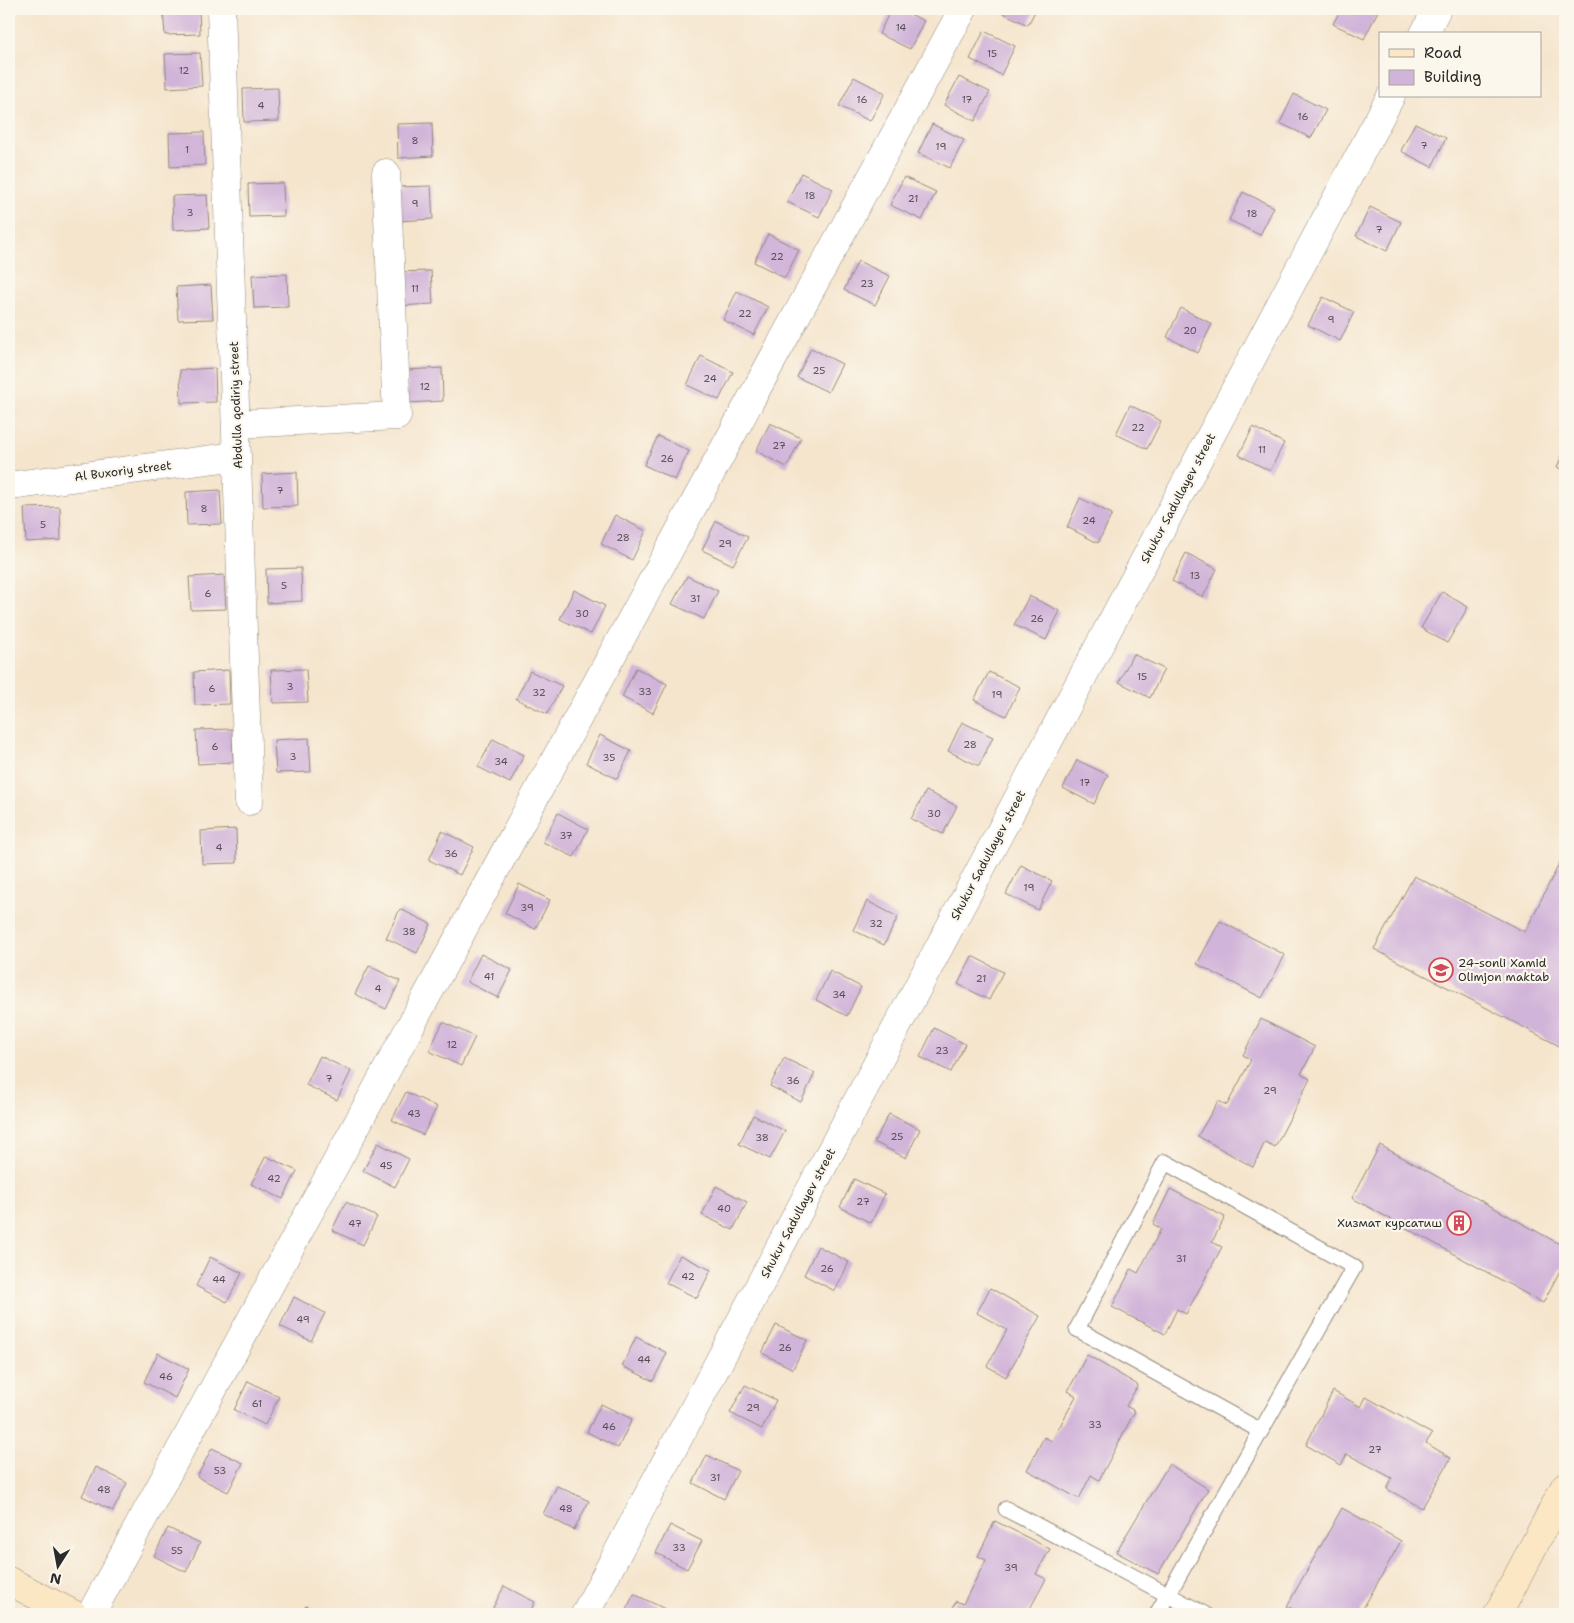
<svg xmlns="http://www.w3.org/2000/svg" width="1574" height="1623" font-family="'Shantell Sans',sans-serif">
<rect width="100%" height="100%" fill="#fbf7ec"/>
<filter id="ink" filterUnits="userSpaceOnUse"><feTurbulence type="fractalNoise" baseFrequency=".02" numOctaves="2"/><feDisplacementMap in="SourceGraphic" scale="10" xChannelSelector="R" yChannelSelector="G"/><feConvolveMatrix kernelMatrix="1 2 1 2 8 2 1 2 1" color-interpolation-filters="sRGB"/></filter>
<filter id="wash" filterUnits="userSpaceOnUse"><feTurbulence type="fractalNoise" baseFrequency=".0096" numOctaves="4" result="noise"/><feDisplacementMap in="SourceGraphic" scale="20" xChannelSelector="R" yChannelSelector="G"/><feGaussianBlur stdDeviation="1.12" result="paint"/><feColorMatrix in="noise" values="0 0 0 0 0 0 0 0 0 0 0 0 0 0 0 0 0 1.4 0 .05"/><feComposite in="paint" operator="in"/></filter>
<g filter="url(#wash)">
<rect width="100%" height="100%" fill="#f5e5cd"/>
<g id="blocks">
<path fill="#d1b4d9" d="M 163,9 L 199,9 L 200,34 L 165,35 Z
M 891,9 L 900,9 L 924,21 L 910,49 L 879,34 Z
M 995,9 L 1036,9 L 1028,25 Z
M 1341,9 L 1374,9 L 1378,11 L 1364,39 L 1333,24 Z
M 984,31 L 1015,46 L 1001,75 L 970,59 Z
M 200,53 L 202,86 L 167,88 L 165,54 Z
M 854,77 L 885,93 L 870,121 L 839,106 Z
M 959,77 L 990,92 L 975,121 L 944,105 Z
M 278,88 L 279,121 L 244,122 L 243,89 Z
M 1294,94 L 1326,110 L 1311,138 L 1280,123 Z
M 432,123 L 433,156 L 398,158 L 397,124 Z
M 1415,123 L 1446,138 L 1432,167 L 1401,151 Z
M 932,124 L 964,140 L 950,168 L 918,153 Z
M 204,132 L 205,165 L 170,167 L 169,133 Z
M 801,173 L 833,189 L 819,217 L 787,202 Z
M 904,177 L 936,192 L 922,220 L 890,205 Z
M 283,183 L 284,216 L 249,217 L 248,184 Z
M 431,186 L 433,219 L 398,221 L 396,187 Z
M 1243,192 L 1274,207 L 1260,235 L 1229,220 Z
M 207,195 L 209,228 L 173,230 L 172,196 Z
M 1370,207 L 1401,222 L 1387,251 L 1356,236 Z
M 768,234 L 799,250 L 785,278 L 754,262 Z
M 858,261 L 890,276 L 875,305 L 844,290 Z
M 431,271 L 433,304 L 398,306 L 396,272 Z
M 287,274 L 288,307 L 254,308 L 252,275 Z
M 211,285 L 213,319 L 178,320 L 176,287 Z
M 737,291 L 768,307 L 754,335 L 723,320 Z
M 1323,297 L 1354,312 L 1340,341 L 1308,325 Z
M 1181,308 L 1212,324 L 1198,353 L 1167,337 Z
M 811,348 L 842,364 L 828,392 L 797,377 Z
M 701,356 L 733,372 L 719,400 L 687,385 Z
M 215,368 L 216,402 L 181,403 L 180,370 Z
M 442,368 L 443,401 L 408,403 L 407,370 Z
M 1130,405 L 1161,421 L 1147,449 L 1116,434 Z
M 770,423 L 801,438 L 787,467 L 756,451 Z
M 1253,427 L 1284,443 L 1270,471 L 1239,455 Z
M 658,436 L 689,451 L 675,480 L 644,465 Z
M 1565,450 L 1565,471 L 1557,467 Z
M 297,472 L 298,506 L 263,507 L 262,474 Z
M 220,490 L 222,524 L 187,525 L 186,492 Z
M 1080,498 L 1112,514 L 1098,543 L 1067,527 Z
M 60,507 L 61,540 L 26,542 L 24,508 Z
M 615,515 L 646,531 L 632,560 L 601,544 Z
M 716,521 L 748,537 L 733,565 L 702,550 Z
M 1186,553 L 1217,569 L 1203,597 L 1172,581 Z
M 301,568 L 302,601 L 267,603 L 266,569 Z
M 224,575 L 226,609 L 191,610 L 189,577 Z
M 687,576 L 718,591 L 704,619 L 672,604 Z
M 574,590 L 605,606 L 591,634 L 560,619 Z
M 1442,592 L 1468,607 L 1447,643 L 1421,628 Z
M 1029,596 L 1060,611 L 1046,640 L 1014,625 Z
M 1133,654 L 1164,669 L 1150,698 L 1119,682 Z
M 636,668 L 667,684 L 653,713 L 622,697 Z
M 306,669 L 308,702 L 273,703 L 271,670 Z
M 229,670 L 230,704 L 195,705 L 194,672 Z
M 530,671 L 562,686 L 547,714 L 516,699 Z
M 989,672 L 1020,687 L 1006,716 L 974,700 Z
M 962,722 L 993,737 L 979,766 L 948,751 Z
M 232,729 L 233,762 L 198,764 L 196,730 Z
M 600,735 L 631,751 L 617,779 L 586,763 Z
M 309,738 L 311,772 L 276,773 L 274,740 Z
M 493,739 L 524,755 L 510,783 L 478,767 Z
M 1077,760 L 1108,775 L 1094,804 L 1063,788 Z
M 926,791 L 957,806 L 943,834 L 911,819 Z
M 558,813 L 588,829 L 574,857 L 543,842 Z
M 236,829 L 237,863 L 202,864 L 201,831 Z
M 442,831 L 474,847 L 460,875 L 429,860 Z
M 1565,852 L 1565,948 L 1563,952 L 1565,953 L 1565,1049 L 1374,949 L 1414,876 L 1525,932 Z
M 1021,865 L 1052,881 L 1038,910 L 1006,894 Z
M 519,884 L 550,900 L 535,929 L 505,913 Z
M 867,901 L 898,917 L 884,945 L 853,930 Z
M 400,909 L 431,924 L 417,953 L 386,938 Z
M 1220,921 L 1285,955 L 1262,998 L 1197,964 Z
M 481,954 L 512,970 L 498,998 L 467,982 Z
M 972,956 L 1003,972 L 989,1000 L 958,984 Z
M 369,966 L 400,981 L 386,1009 L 355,994 Z
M 830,971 L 861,987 L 847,1016 L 816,1000 Z
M 1261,1019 L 1315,1047 L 1301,1074 L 1310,1079 L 1275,1147 L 1265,1142 L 1253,1167 L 1198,1136 L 1218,1101 L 1227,1105 L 1251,1060 L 1243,1055 Z
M 443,1022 L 475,1037 L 461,1066 L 429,1051 Z
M 934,1028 L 965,1044 L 951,1072 L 920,1057 Z
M 320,1056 L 351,1071 L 337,1100 L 306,1085 Z
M 784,1058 L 815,1073 L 801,1102 L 770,1086 Z
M 406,1092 L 437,1107 L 423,1135 L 392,1120 Z
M 889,1114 L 920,1129 L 906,1158 L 874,1142 Z
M 753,1115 L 785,1131 L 770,1159 L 739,1144 Z
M 378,1143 L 409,1159 L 395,1187 L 363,1171 Z
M 1380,1145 L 1565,1247 L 1565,1261 L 1543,1303 L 1352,1198 Z
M 266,1156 L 297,1171 L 283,1199 L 251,1184 Z
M 854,1179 L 885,1194 L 871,1223 L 840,1207 Z
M 716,1186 L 747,1202 L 733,1230 L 702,1215 Z
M 1170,1189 L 1225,1217 L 1212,1242 L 1222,1247 L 1186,1314 L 1177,1309 L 1165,1334 L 1112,1307 L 1131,1269 L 1138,1273 L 1161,1229 L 1153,1224 Z
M 346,1202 L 377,1217 L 363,1245 L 332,1230 Z
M 818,1246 L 849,1262 L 835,1291 L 804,1275 Z
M 680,1255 L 711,1270 L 697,1298 L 666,1283 Z
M 210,1257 L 242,1273 L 227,1302 L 196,1286 Z
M 990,1288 L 1040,1316 L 1006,1377 L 987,1366 L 1007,1330 L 977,1313 Z
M 294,1297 L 325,1313 L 311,1341 L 280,1326 Z
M 776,1325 L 807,1340 L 793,1369 L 762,1353 Z
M 636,1337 L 667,1353 L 653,1381 L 622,1366 Z
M 158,1353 L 189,1369 L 175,1398 L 144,1382 Z
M 1087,1355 L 1138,1385 L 1126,1406 L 1135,1411 L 1099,1480 L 1091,1475 L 1079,1499 L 1027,1470 L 1044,1437 L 1052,1441 L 1076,1396 L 1068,1391 Z
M 248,1381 L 279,1397 L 265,1425 L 234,1410 Z
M 745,1385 L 776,1400 L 762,1429 L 730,1413 Z
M 1333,1391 L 1361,1407 L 1366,1397 L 1432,1434 L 1426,1443 L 1451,1458 L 1422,1508 L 1387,1489 L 1392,1478 L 1347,1454 L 1341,1465 L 1306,1445 Z
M 601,1404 L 632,1419 L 618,1448 L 587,1432 Z
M 212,1448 L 243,1463 L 228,1492 L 197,1477 Z
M 707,1455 L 738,1471 L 724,1499 L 693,1483 Z
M 1169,1464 L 1208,1489 L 1158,1574 L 1116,1552 Z
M 96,1467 L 127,1483 L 113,1511 L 82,1496 Z
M 557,1486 L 589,1501 L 574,1530 L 543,1514 Z
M 1342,1508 L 1401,1541 L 1360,1614 L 1302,1614 L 1287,1606 Z
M 995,1521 L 1050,1549 L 1036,1574 L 1046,1579 L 1027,1614 L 950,1614 L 956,1601 L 963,1604 L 986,1560 L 978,1556 Z
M 670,1525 L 702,1541 L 687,1569 L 656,1553 Z
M 168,1528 L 200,1543 L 186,1572 L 154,1556 Z
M 504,1586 L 535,1602 L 529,1614 L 490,1614 Z
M 634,1594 L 665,1609 L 662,1614 L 624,1614 Z
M 306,1606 L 324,1614 L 302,1614 Z"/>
</g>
</g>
<g filter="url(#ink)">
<use href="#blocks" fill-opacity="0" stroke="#90887c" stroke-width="1"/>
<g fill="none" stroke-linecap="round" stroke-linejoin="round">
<g stroke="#90887c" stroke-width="17">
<path id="lane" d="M 1006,1509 L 1204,1614
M 1157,1614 L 1354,1267 L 1165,1162 L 1077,1329 L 1259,1430"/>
</g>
<g stroke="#90887c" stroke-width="29">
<path id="street" d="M 221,9 L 249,801
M 1424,34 L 1437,9
M 237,424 L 397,416 L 386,173
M 9,486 L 237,456
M 91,1614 L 963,9
M 585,1614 L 1391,96"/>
</g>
<g stroke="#90887c" stroke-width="29">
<path id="secondary" d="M 9,1581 L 73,1614
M 1498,1614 L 1565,1486"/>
</g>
<use href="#lane" stroke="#fff" stroke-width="15"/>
<use href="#street" stroke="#fff" stroke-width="28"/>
<use href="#secondary" stroke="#fbe7c3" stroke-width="28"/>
</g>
</g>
<defs>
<g id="school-ring" transform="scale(1.25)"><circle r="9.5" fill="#fbf7ec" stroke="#d1495b" stroke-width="1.5"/><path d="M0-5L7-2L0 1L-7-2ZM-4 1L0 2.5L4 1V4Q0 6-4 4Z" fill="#d1495b"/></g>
<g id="building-ring" transform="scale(1.25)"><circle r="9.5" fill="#fbf7ec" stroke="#d1495b" stroke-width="1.5"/><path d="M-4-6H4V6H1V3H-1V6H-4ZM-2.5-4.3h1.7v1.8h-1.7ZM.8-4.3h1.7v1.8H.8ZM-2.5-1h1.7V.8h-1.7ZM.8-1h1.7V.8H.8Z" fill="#d1495b"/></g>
</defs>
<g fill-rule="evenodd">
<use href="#school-ring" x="1441" y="970"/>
<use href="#building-ring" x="1459" y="1223"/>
</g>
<g text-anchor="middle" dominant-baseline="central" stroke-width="4.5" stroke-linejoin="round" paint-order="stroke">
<g font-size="10" fill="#544d56">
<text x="901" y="27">14</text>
<text x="992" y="53">15</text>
<text x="184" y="70">12</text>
<text x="862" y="99">16</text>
<text x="967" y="99">17</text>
<text x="261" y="105">4</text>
<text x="1303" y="116">16</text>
<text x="415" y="140">8</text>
<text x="1424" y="145">7</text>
<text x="941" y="146">19</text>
<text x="187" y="149">1</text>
<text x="810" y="195">18</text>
<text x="913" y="198">21</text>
<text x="415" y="203">9</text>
<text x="190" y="212">3</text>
<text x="1252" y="213">18</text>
<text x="1379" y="229">7</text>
<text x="777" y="256">22</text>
<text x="867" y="283">23</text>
<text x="415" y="288">11</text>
<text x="745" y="313">22</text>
<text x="1331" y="319">9</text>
<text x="1190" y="330">20</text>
<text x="819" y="370">25</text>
<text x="710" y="378">24</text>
<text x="425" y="386">12</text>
<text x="1138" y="427">22</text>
<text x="779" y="445">27</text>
<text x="1262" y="449">11</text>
<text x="667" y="458">26</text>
<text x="280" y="490">7</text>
<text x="204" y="508">8</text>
<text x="1089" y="520">24</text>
<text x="43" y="524">5</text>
<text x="623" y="537">28</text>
<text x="725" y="543">29</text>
<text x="1195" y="575">13</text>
<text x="284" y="585">5</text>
<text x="208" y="593">6</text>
<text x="695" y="598">31</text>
<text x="582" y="613">30</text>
<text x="1037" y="618">26</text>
<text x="1142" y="676">15</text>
<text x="290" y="686">3</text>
<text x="212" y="688">6</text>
<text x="645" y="691">33</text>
<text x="539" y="692">32</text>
<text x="997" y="694">19</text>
<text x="970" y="744">28</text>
<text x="215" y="746">6</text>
<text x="293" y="756">3</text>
<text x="609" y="757">35</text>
<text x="501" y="761">34</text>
<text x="1085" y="782">17</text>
<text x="934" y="813">30</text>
<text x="566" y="835">37</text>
<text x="219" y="847">4</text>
<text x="451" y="853">36</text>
<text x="1029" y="887">19</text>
<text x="527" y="907">39</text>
<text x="876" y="923">32</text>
<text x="409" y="931">38</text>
<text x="489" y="976">41</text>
<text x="981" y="978">21</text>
<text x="378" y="988">4</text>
<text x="839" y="994">34</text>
<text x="452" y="1044">12</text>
<text x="942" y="1050">23</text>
<text x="329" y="1078">7</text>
<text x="793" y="1080">36</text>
<text x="1270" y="1090">29</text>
<text x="414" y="1113">43</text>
<text x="897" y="1136">25</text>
<text x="762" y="1137">38</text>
<text x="386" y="1165">45</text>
<text x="274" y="1178">42</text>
<text x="863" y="1201">27</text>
<text x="724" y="1208">40</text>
<text x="355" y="1223">47</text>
<text x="1181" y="1258">31</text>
<text x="827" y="1268">26</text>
<text x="688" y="1276">42</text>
<text x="219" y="1279">44</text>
<text x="303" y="1319">49</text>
<text x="785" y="1347">26</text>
<text x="644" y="1359">44</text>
<text x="166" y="1376">46</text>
<text x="257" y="1403">61</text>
<text x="753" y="1407">29</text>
<text x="1095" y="1424">33</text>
<text x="609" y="1426">46</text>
<text x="1375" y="1449">27</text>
<text x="220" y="1470">53</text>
<text x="715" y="1477">31</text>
<text x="104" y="1489">48</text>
<text x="566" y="1508">48</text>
<text x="679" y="1547">33</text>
<text x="177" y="1550">55</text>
<text x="1011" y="1567">39</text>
</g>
<g font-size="12" fill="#2b2b2b" stroke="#fbf7ec">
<text transform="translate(236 405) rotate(-92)">Abdulla qodiriy street</text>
<text transform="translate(123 471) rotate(-7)">Al Buxoriy street</text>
<text transform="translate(1178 498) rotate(-62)">Shukur Sadullayev street</text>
<text transform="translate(988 855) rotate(-62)">Shukur Sadullayev street</text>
<text transform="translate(798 1213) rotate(-62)">Shukur Sadullayev street</text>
</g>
<g font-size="12" fill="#2b2b2b" stroke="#fbf7ec" text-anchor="start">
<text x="1458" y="963">24-sonli Xamid<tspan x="1458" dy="14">Olimjon maktab</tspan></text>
<text x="1442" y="1223" text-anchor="end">Хизмат курсатиш</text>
</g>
</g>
<rect width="1574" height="1623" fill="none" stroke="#fbf7ec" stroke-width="30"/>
<rect x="1379" y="32" width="162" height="65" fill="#fbf7ec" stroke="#a8a59f"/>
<rect x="1389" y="49" width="25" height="8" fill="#fbe7c3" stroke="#a8a59f"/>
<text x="1424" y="58" font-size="15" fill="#2b2b2b">Road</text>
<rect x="1389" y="70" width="25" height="15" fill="#d1b4d9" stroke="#a8a59f"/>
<text x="1424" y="82" font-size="15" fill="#2b2b2b">Building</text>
<g transform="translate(58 1566) rotate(191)" stroke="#fbf7ec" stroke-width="4" paint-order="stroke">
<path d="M0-4L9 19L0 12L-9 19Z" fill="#2b2b2b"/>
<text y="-8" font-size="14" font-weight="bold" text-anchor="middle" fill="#2b2b2b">N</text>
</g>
</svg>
